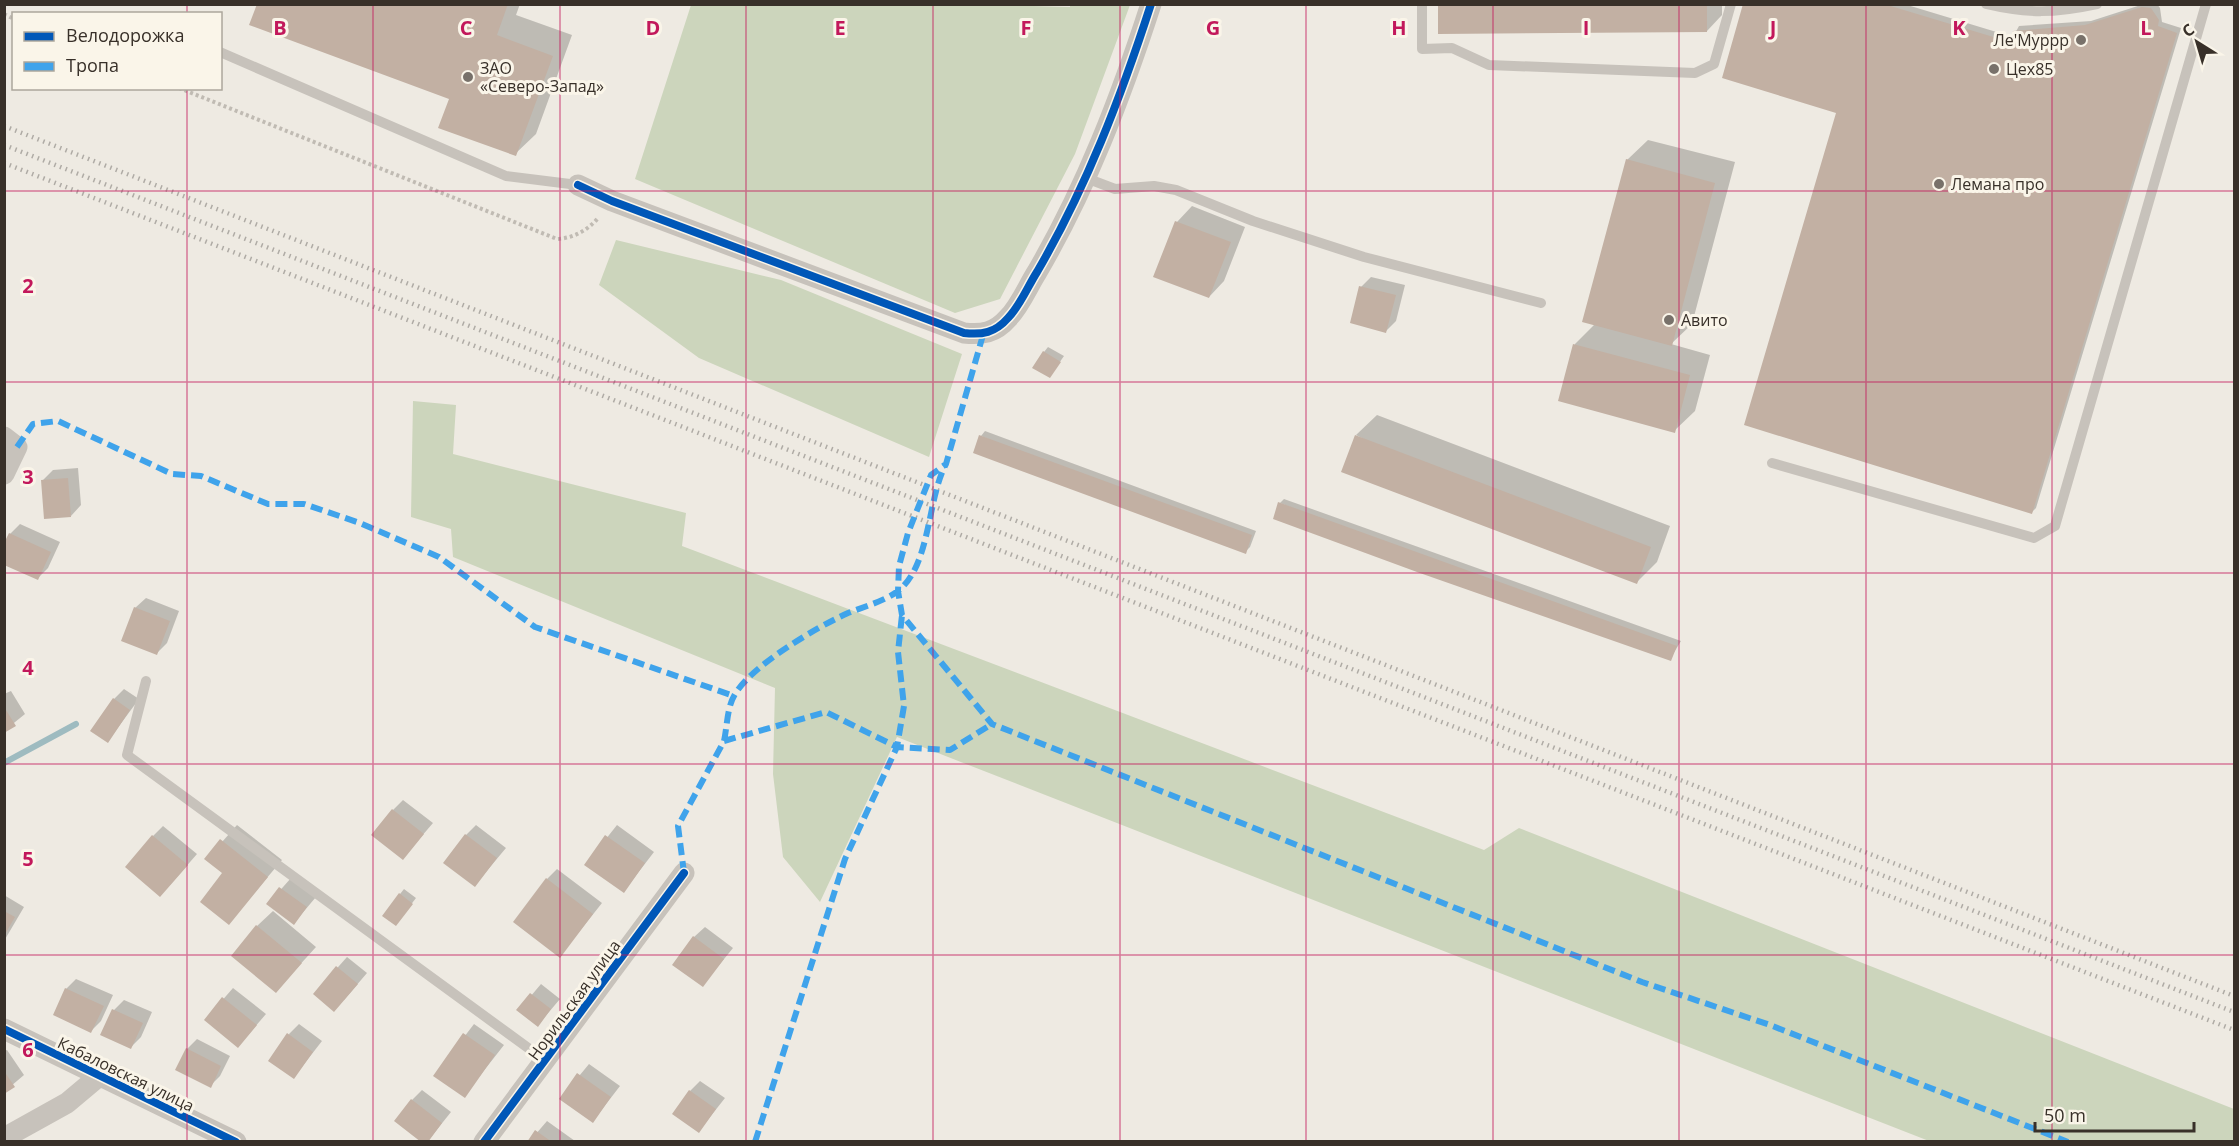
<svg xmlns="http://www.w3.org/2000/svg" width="2239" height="1146" font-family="'Open Sans',sans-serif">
<rect width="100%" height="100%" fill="#eeeae2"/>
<path fill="#ccd5bc" d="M 958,4 L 1070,7 L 1070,4 L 1130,5 L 1075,154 L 1000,299 L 955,313 L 635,179 L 691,5 Z
M 616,240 L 781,280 L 962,354 L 929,457 L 699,358 L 599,285 Z
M 413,401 L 456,405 L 453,454 L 686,513 L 682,546 L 1484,850 L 1519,828 L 2234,1109 L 2234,1141 L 1929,1141 L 897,737 L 820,902 L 783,857 L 773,774 L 775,688 L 453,557 L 451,529 L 411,517 Z"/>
<path fill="#0003" d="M 259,4 L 520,4 L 516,15 L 572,35 L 536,134 L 515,154 L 451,98 Z
M 1439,4 L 1722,4 L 1722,15 L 1707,31 Z
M 1745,4 L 1904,4 L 2013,37 L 2019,26 L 2091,21 L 2144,4 L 2157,4 L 2160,8 L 2162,22 L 2181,28 L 2036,508 L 2031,513 L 1838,112 Z
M 1648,140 L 1735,162 L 1692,324 L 1671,344 L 1710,355 L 1695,411 L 1674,431 L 1560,400 L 1575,344 L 1595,324 L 1627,160 Z
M 1192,206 L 1245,227 L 1224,281 L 1209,297 L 1155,276 L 1177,222 Z
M 1371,277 L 1405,285 L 1396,321 L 1386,331 L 1361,287 Z
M 1048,347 L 1064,356 L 1050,376 L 1044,352 Z
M 1377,415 L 1670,526 L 1657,562 L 1637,582 L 1356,435 Z
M 985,431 L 1256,531 L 1250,547 L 1245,552 L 981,436 Z
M 78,468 L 81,505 L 71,516 L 43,480 L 53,470 Z
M 1284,499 L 1681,641 L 1670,659 L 1280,503 Z
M 20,524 L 60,542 L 48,568 L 38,578 L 10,534 Z
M 146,598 L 179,611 L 167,643 L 157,653 L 135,608 Z
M 124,689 L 139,699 L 108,741 L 114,699 Z
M 11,691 L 25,714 L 4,731 L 4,694 Z
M 403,800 L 433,823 L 403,858 L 393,810 Z
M 237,825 L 282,860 L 229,923 L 224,873 L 207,859 Z
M 476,825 L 506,848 L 475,885 L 466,835 Z
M 617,825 L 654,852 L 624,891 L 586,864 Z
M 163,826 L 197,854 L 170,885 L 153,836 Z
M 557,869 L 602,903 L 560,956 L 547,879 Z
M 291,878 L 316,897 L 294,923 L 268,904 Z
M 404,889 L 416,898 L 400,919 L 400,894 Z
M 4,895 L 24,907 L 4,941 Z
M 273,911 L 316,947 L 276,991 L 257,926 Z
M 705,927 L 733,948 L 703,985 L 694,937 Z
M 347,957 L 367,973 L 344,1000 L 315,993 Z
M 76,979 L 113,995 L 101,1021 L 91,1031 L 66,989 Z
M 541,984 L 560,999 L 538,1025 L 519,1010 Z
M 233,988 L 266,1014 L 248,1035 L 206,1019 Z
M 124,1000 L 152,1012 L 141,1037 L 131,1047 L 114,1010 Z
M 299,1024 L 322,1041 L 294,1077 L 289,1034 Z
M 474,1024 L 504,1045 L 464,1096 L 435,1075 Z
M 197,1039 L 230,1056 L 220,1076 L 210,1086 L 187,1049 Z
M 7,1050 L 24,1075 L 4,1092 L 4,1051 Z
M 589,1064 L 620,1086 L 593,1121 L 561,1098 Z
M 700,1081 L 725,1098 L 699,1131 L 690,1091 Z
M 422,1090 L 451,1112 L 427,1142 L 412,1100 Z
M 547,1121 L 575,1141 L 529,1142 Z"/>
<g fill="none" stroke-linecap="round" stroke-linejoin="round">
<path stroke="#9ebbc0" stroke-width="6" d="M 4,763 L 76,724"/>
</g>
<path fill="#c2b0a3" d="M 257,4 L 508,4 L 497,35 L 553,56 L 516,156 L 438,128 L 449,99 L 249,25 Z
M 1438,4 L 1707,4 L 1707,32 L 1438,34 Z
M 1743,4 L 1884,4 L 2010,42 L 2013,31 L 2085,25 L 2142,7 L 2151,8 L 2159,20 L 2158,26 L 2177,33 L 2032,514 L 1744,425 L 1836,113 L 1722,78 Z
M 1626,159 L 1715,183 L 1672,346 L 1582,322 Z
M 1175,221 L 1231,242 L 1209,298 L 1153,277 Z
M 1359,286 L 1396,295 L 1386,333 L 1350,323 Z
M 1573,344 L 1690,375 L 1675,433 L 1558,401 Z
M 1043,351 L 1061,362 L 1050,378 L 1032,368 Z
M 979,435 L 1252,535 L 1246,554 L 973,453 Z
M 1355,435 L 1651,547 L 1637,584 L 1341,472 Z
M 68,478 L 71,517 L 44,519 L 41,480 Z
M 1278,502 L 1677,646 L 1671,661 L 1417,572 L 1273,519 Z
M 9,533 L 51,552 L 38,580 L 4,565 L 4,543 Z
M 134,607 L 170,621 L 157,655 L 121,641 Z
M 113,698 L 130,710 L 108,743 L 90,731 Z
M 4,707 L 16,726 L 4,733 Z
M 392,809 L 424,834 L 403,860 L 371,835 Z
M 465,834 L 497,858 L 475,887 L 443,863 Z
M 152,835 L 188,865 L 160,897 L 125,867 Z
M 605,835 L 645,863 L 624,893 L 584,865 Z
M 220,839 L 268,877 L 229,925 L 200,902 L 222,873 L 204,859 Z
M 546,878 L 593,914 L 560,958 L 513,922 Z
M 279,887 L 307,907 L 294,925 L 266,904 Z
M 399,893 L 413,904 L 396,926 L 382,916 Z
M 4,911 L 15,917 L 4,936 Z
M 256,925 L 302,963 L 276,993 L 231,956 Z
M 693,936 L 724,959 L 703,987 L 672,965 Z
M 336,966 L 358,984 L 334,1012 L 313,994 Z
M 65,988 L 104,1006 L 91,1033 L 53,1015 Z
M 530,993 L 551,1009 L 538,1027 L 516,1010 Z
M 222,997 L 257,1025 L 238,1048 L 204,1020 Z
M 112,1009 L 143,1023 L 131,1049 L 100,1035 Z
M 287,1033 L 313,1052 L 294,1079 L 268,1061 Z
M 463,1033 L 495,1055 L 465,1098 L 433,1076 Z
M 186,1048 L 221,1066 L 211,1088 L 175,1070 Z
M 4,1071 L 15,1087 L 4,1094 Z
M 577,1073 L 611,1097 L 593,1123 L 559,1099 Z
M 689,1090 L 716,1109 L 699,1133 L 672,1114 Z
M 411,1099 L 442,1123 L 428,1142 L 421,1142 L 394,1121 Z
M 535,1130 L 552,1142 L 527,1142 Z"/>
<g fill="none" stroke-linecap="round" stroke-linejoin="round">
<path stroke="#c0bbb3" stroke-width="4" stroke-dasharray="3 3" stroke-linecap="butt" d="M 4,14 L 14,19
M 179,88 L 557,239 C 574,238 588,230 599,217"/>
<path stroke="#c7c2bb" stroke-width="10" d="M 1422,4 L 1422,49 L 1452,48 L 1489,65 L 1695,73 L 1714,64 L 1731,4
M 1986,4 C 2028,14 2055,13 2097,4
M 220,52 L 506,176 L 578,185
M 1086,178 L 1115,189 L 1154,186 L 1176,190 L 1253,221 L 1364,257 L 1541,303
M 1772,463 L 2034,538 L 2055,526 L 2206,4
M 146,681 L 127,755 L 546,1061"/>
<path stroke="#c7c2bb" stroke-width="21" d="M 578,185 L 612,201 L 964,333 C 982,335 995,333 1008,318 C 1020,306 1028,286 1037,272 C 1086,188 1121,97 1151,4
M 4,437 L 17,447 L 4,474
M 4,1029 L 236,1142
M 4,1138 L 67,1103 L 98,1077
M 484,1142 L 684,873"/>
<path stroke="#afaba5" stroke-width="4.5" stroke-dasharray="1.5 4.5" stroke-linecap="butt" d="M 4,126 L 2234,996
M 4,145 L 2234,1012
M 4,163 L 2234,1030"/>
<path stroke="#3fa3eb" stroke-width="6" stroke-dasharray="12 6" stroke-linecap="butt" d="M 983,335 L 946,464 L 931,475 L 908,533 L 899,566 L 898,591 L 902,615 L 992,724 L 1642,982 L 1770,1025 L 2068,1142
M 17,447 L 33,424 L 58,421 L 172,474 L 201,476 L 268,504 L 304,504 L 360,523 L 439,557 L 535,627 L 734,696
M 724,741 C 727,728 727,708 734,696 C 750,666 817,627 848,613 C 863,607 885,601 898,591 C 931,565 927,499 946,464
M 684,873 L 678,826 L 724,741 L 826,712 L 897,747 L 950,750 L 992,724
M 755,1142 L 845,859 L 897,747 L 904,706 L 898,652 L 902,615"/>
<g stroke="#faf5e9" stroke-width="11">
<path id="cycleway" d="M 578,185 L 612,201 L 964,333 C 982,335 995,333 1008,318 C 1020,306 1028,286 1037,272 C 1086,188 1121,97 1151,4
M 4,1029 L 236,1142
M 484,1142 L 684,873"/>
</g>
<use href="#cycleway" stroke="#0057b8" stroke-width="8"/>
</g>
<path fill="none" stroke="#c2185b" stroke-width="1.5" stroke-opacity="0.55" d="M 187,4 L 187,14M 373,4 L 373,1142M 560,4 L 560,1142M 746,4 L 746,1142M 933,4 L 933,1142M 1120,4 L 1120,1142M 1306,4 L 1306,1142M 1493,4 L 1493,1142M 1679,4 L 1679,1142M 1866,4 L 1866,1142M 2052,4 L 2052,1142M 187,88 L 187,1142M 4,191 L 2234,191M 4,382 L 2234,382M 4,573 L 2234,573M 4,764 L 2234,764M 4,955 L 2234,955"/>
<g fill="#78716a" stroke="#faf5e9" stroke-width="2">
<circle cx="2081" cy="40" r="6"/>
<circle cx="1994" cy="69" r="6"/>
<circle cx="468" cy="77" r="6"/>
<circle cx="1939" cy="184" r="6"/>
<circle cx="1669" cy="320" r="6"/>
</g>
<g text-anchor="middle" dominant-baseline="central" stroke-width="6" stroke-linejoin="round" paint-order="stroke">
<g font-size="16" fill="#383029" stroke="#faf5e9" text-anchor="start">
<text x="2069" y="40" text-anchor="end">Ле'Муррр</text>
<text x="480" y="68">ЗАО<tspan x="480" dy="18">«Северо-Запад»</tspan></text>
<text x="2006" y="69">Цех85</text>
<text x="1951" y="184">Лемана про</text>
<text x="1681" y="320">Авито</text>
</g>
<g font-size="16" fill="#383029" stroke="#faf5e9">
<text transform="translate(574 1000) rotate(-54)">Норильская улица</text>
<text transform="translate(126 1074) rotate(26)">Кабаловская улица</text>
</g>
</g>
<g font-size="20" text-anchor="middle" font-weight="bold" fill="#c2185b" stroke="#faf5e9" stroke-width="6" stroke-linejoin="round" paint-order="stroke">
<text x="280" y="35">B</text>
<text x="466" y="35">C</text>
<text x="653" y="35">D</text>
<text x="840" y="35">E</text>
<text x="1026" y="35">F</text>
<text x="1213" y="35">G</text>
<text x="1399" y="35">H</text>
<text x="1586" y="35">I</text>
<text x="1773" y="35">J</text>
<text x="1959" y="35">K</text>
<text x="2146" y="35">L</text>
<text x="28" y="293">2</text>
<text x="28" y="484">3</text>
<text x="28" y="675">4</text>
<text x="28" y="866">5</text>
<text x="28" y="1057">6</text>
</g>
<rect width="2239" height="1146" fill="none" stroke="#383029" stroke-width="12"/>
<rect x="12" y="12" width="210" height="78" fill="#faf5e9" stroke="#aca69c" stroke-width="1.5"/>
<rect x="24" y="32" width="30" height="9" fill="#0057b8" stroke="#aca69c" stroke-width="1.5"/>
<text x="66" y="42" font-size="18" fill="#383029">Велодорожка</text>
<rect x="24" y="62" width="30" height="9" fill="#3fa3eb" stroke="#aca69c" stroke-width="1.5"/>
<text x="66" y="72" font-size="18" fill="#383029">Тропа</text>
<g transform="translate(2197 42) rotate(323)" stroke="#faf5e9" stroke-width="4.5" paint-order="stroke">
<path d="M0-4.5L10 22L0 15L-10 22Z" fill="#383029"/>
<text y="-9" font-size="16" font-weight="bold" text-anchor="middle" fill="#383029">С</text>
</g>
<path d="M2035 1122v9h159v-9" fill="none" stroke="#383029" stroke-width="3"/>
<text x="2044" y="1122" font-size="18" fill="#383029" stroke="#faf5e9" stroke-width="4.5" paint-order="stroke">50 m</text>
</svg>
